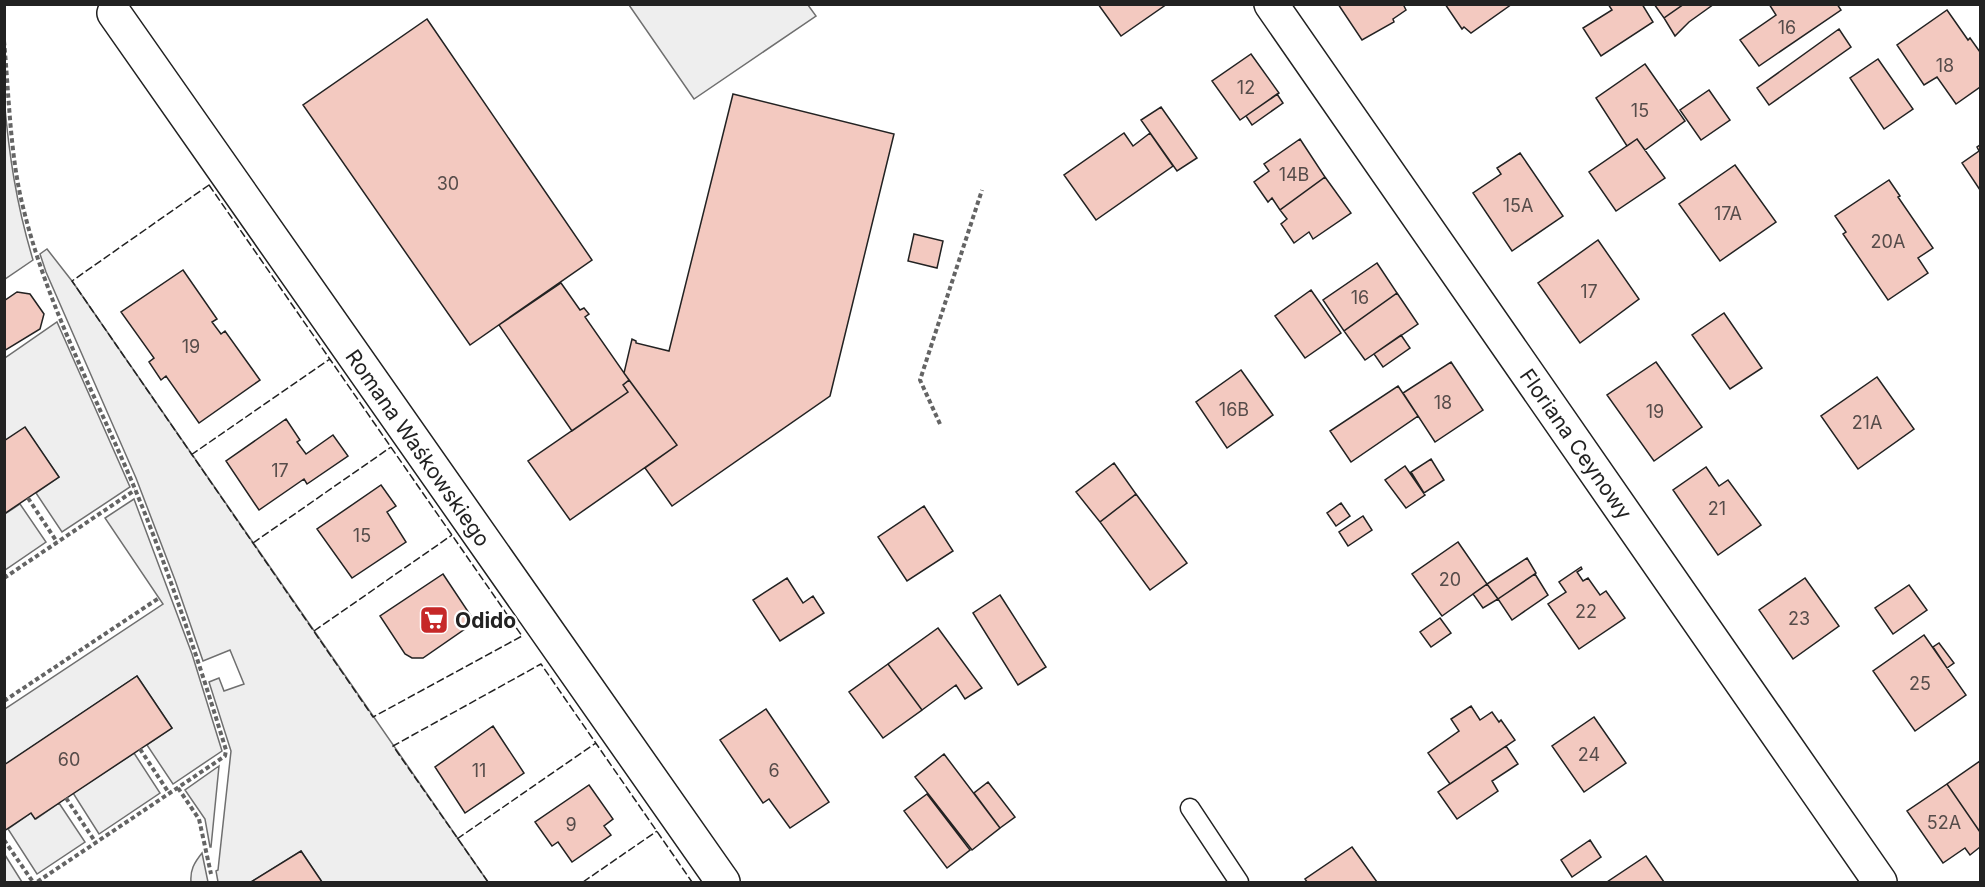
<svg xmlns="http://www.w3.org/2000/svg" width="1985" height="887" font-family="Inter,sans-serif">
<rect width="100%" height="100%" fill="#fff"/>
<path fill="#eee" stroke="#6f6f6f" stroke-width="1.5" d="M 629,5 L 808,5 L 816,16 L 694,99 Z
M 4,97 C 9,155 16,203 33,260 L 5,279 Z
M 47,249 L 72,281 L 488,882 L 322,882 L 301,851 L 251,882 L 218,882 L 216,871 L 218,870 L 231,751 L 209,682 L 219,678 L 224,691 L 244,684 L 230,650 L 203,661 L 175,580 L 136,478 L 46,272 L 40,254 Z
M 57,322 L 130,487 L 62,532 L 36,493 L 59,477 L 25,428 L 5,441 L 5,358 Z
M 134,499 L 192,654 L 222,751 L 173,784 L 147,745 L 172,728 L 137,676 L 5,765 L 5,709 L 163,604 L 105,518 Z
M 20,504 L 46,542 L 5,570 L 5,514 Z
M 134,753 L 160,793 L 99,834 L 73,793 Z
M 219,766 L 211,847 L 210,847 L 205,819 L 185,790 Z
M 59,803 L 85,842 L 37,874 L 8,829 L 31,813 L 36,819 Z
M 202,853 L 208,882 L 191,882 C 190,870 194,863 202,853 Z
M 5,855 L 22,882 L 5,882 Z"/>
<path fill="#f3c9c0" stroke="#222" stroke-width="1.5" d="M 1098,4 L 1167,4 L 1121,36 Z
M 1338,4 L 1403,4 L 1406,10 L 1393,19 L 1394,22 L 1362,40 Z
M 1445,4 L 1512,4 L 1471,33 L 1464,27 L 1462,29 Z
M 1608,4 L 1642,4 L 1653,22 L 1601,56 L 1583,28 L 1612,10 Z
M 1654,4 L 1684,4 L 1664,18 Z
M 1684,4 L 1714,4 L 1689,22 L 1675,36 L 1664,18 Z
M 1769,4 L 1837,4 L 1841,10 L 1759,66 L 1740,40 L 1776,15 Z
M 1947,10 L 1968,40 L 1970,38 L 1980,52 L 1980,87 L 1956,104 L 1937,77 L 1924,85 L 1897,45 Z
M 427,19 L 592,260 L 470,345 L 303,105 Z
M 1839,29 L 1851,47 L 1769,105 L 1757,88 Z
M 1251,54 L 1279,93 L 1240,120 L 1212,81 Z
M 1878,59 L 1913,109 L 1884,129 L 1850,78 Z
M 1645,64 L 1685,121 L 1645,150 L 1637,139 L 1627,146 L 1596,98 Z
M 1709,90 L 1730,120 L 1701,140 L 1680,110 Z
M 733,94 L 894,134 L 830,396 L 672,506 L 645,468 L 677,445 L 624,373 L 632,339 L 636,341 L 636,343 L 669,351 Z
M 1277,94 L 1283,103 L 1252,125 L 1246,116 Z
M 1161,107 L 1197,158 L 1177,171 L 1141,120 Z
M 1124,133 L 1133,146 L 1150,133 L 1173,166 L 1096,220 L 1064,175 Z
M 1300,139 L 1325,177 L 1280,210 L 1272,198 L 1268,202 L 1254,182 L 1269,171 L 1264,164 Z
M 1637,139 L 1665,178 L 1616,211 L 1589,172 Z
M 1980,145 L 1980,190 L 1962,163 L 1979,151 L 1977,147 Z
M 1520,153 L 1563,216 L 1512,251 L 1473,193 L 1501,174 L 1497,168 Z
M 1735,165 L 1776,222 L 1720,261 L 1679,204 Z
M 1325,177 L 1351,213 L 1313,239 L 1309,232 L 1294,243 L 1281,224 L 1287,219 L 1280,210 Z
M 1889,180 L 1900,196 L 1898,197 L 1933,248 L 1918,258 L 1928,273 L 1888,300 L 1843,234 L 1846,232 L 1835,216 Z
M 914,234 L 943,241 L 937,268 L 908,261 Z
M 1598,240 L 1639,299 L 1580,343 L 1538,283 Z
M 1377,263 L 1397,293 L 1344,331 L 1323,300 Z
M 183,270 L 217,319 L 212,322 L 221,334 L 225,331 L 260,380 L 199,423 L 166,376 L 161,380 L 149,362 L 154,358 L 121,312 Z
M 561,283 L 580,310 L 584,308 L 589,314 L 585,317 L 629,380 L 623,385 L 628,392 L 572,431 L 499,325 Z
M 1311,290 L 1341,333 L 1305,358 L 1275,316 Z
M 17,292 L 30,294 L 44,314 L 40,329 L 4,351 L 4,301 Z
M 1397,293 L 1418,324 L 1365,360 L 1344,331 Z
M 1724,313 L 1762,368 L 1730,389 L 1692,335 Z
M 1401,335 L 1410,348 L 1383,367 L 1374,354 Z
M 1451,362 L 1483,410 L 1435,442 L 1403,393 Z
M 1656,362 L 1702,427 L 1654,461 L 1607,395 Z
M 1241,370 L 1273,415 L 1227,448 L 1196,402 Z
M 1877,377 L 1914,429 L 1858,469 L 1821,416 Z
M 629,380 L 677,445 L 570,520 L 528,461 L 628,392 L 623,385 Z
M 1398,386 L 1418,416 L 1351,462 L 1330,431 Z
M 286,419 L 300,440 L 297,442 L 306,454 L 333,435 L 348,456 L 307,484 L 304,479 L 259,510 L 226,461 Z
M 25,427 L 59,477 L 4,514 L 4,441 Z
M 1431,459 L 1444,480 L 1424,493 L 1411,472 Z
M 1114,463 L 1136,494 L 1100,522 L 1076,492 Z
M 1405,466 L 1425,495 L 1406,508 L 1385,480 Z
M 1706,467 L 1719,486 L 1728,480 L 1761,525 L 1718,555 L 1673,490 Z
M 381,485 L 396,506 L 387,512 L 406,542 L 352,578 L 317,529 Z
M 1136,494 L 1187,563 L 1150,590 L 1100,522 Z
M 1341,503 L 1350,516 L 1336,526 L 1327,513 Z
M 924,506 L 953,551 L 907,581 L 878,537 Z
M 1363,516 L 1372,530 L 1348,546 L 1339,532 Z
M 1458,542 L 1487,584 L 1442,616 L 1412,574 Z
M 1527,558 L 1536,573 L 1498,599 L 1487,584 Z
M 1581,567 L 1582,569 L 1577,572 L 1583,581 L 1588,578 L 1600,595 L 1606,591 L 1625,618 L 1579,649 L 1548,604 L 1566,592 L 1559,582 Z
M 443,574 L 475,622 L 423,658 L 412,658 L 405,654 L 380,616 Z
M 1535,574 L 1548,595 L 1512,620 L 1498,599 Z
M 787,578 L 803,603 L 813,596 L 824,613 L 780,641 L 753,600 Z
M 1805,578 L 1839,626 L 1793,659 L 1759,610 Z
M 1487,584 L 1498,599 L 1483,608 L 1473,594 Z
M 1909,585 L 1927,610 L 1893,634 L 1875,608 Z
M 1000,595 L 1046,667 L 1018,685 L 973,613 Z
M 1440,618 L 1451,633 L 1431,647 L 1420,632 Z
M 938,628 L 982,688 L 965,699 L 956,685 L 922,710 L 888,664 Z
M 1924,635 L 1966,695 L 1915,731 L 1873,671 Z
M 1939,643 L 1954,663 L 1947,668 L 1933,647 Z
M 888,664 L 922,710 L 883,738 L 849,692 Z
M 137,676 L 172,728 L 35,819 L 31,813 L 4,831 L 4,765 Z
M 1471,706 L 1480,720 L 1492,712 L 1499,722 L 1501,720 L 1515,740 L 1450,784 L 1428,753 L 1459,731 L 1451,719 Z
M 766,709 L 829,802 L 790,828 L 769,799 L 763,803 L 720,740 Z
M 1594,717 L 1626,763 L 1584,792 L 1552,746 Z
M 493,726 L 524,773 L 465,813 L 435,767 Z
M 1506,746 L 1518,764 L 1492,781 L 1498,791 L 1457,819 L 1438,792 Z
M 944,754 L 1000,828 L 972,850 L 915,777 Z
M 1980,761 L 1980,832 L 1947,784 Z
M 988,782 L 1015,817 L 1000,828 L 974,793 Z
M 1947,784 L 1980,832 L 1980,847 L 1970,855 L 1965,848 L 1943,863 L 1907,811 Z
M 589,785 L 613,819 L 604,826 L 611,835 L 572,862 L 558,842 L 552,846 L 535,822 Z
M 927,794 L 970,850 L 947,868 L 904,811 Z
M 1590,840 L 1601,857 L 1572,877 L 1561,860 Z
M 1352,847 L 1377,882 L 1307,882 L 1305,879 Z
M 301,851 L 322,882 L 251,882 Z
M 1646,856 L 1664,882 L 1607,882 Z"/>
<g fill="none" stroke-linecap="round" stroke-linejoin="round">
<g stroke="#222" stroke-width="21">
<path id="service" d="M 1190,808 L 1239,882"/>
</g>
<g stroke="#222" stroke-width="36">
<path id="minor" d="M 1271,4 L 1880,882
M 114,13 L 723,882"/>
</g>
<path stroke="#646464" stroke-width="4" stroke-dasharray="4.5 3" stroke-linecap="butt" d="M 4,41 C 9,94 10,156 23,207 C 47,306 96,396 135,489 C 170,574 199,662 226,750 L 225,756 L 37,882
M 940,424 L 920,380 L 982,190
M 28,498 L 57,542
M 4,578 L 135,490
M 4,701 L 159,598
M 140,749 L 169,793
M 178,788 L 199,819 L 211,874
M 66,798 L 96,843
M 4,840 L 33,882"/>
<use href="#service" stroke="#fff" stroke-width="18"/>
<use href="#minor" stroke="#fff" stroke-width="33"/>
<path stroke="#222" stroke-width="1.5" stroke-dasharray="8 3" stroke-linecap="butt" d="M 209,185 L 522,636 L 373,717 L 72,281 Z
M 191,455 L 330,359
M 253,543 L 391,447
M 314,631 L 452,535
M 457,839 L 596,743
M 488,882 L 393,746 L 541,664 L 692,882
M 583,882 L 657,831"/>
</g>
<defs>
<g id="supermarket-square" transform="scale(1.5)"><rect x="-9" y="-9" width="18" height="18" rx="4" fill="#c62828" stroke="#fff"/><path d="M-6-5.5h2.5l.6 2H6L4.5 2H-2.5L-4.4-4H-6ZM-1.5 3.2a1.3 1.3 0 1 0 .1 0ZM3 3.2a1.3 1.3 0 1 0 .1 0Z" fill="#fff"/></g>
</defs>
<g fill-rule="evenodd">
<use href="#supermarket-square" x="434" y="620"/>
</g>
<g text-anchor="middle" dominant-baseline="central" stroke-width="4.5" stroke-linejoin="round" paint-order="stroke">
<g font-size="18" fill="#564c4a">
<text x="1787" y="27">16</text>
<text x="1945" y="65">18</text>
<text x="1246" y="87">12</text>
<text x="1640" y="110">15</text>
<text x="1294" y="174">14B</text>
<text x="448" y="183">30</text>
<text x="1518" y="205">15A</text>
<text x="1728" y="213">17A</text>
<text x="1888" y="241">20A</text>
<text x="1589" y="291">17</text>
<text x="1360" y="297">16</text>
<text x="191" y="346">19</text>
<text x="1443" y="402">18</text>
<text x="1234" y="409">16B</text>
<text x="1655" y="411">19</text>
<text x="1867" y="422">21A</text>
<text x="280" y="470">17</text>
<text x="1717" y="508">21</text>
<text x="362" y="535">15</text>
<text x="1450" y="579">20</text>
<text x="1586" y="611">22</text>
<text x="1799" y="618">23</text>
<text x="1920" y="683">25</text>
<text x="1589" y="754">24</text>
<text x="69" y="759">60</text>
<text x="479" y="770">11</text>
<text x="774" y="770">6</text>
<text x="1944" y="822">52A</text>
<text x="571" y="824">9</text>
</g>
<g font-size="21" fill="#222" stroke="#fff">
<text transform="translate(1576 444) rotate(55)">Floriana Ceynowy</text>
<text transform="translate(418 448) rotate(55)">Romana Waśkowskiego</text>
</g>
<g font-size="21" font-weight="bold" fill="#222" stroke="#fff" text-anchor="start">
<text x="455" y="620">Odido</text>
</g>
</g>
<rect width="1985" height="887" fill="none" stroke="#222222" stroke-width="12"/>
</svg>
